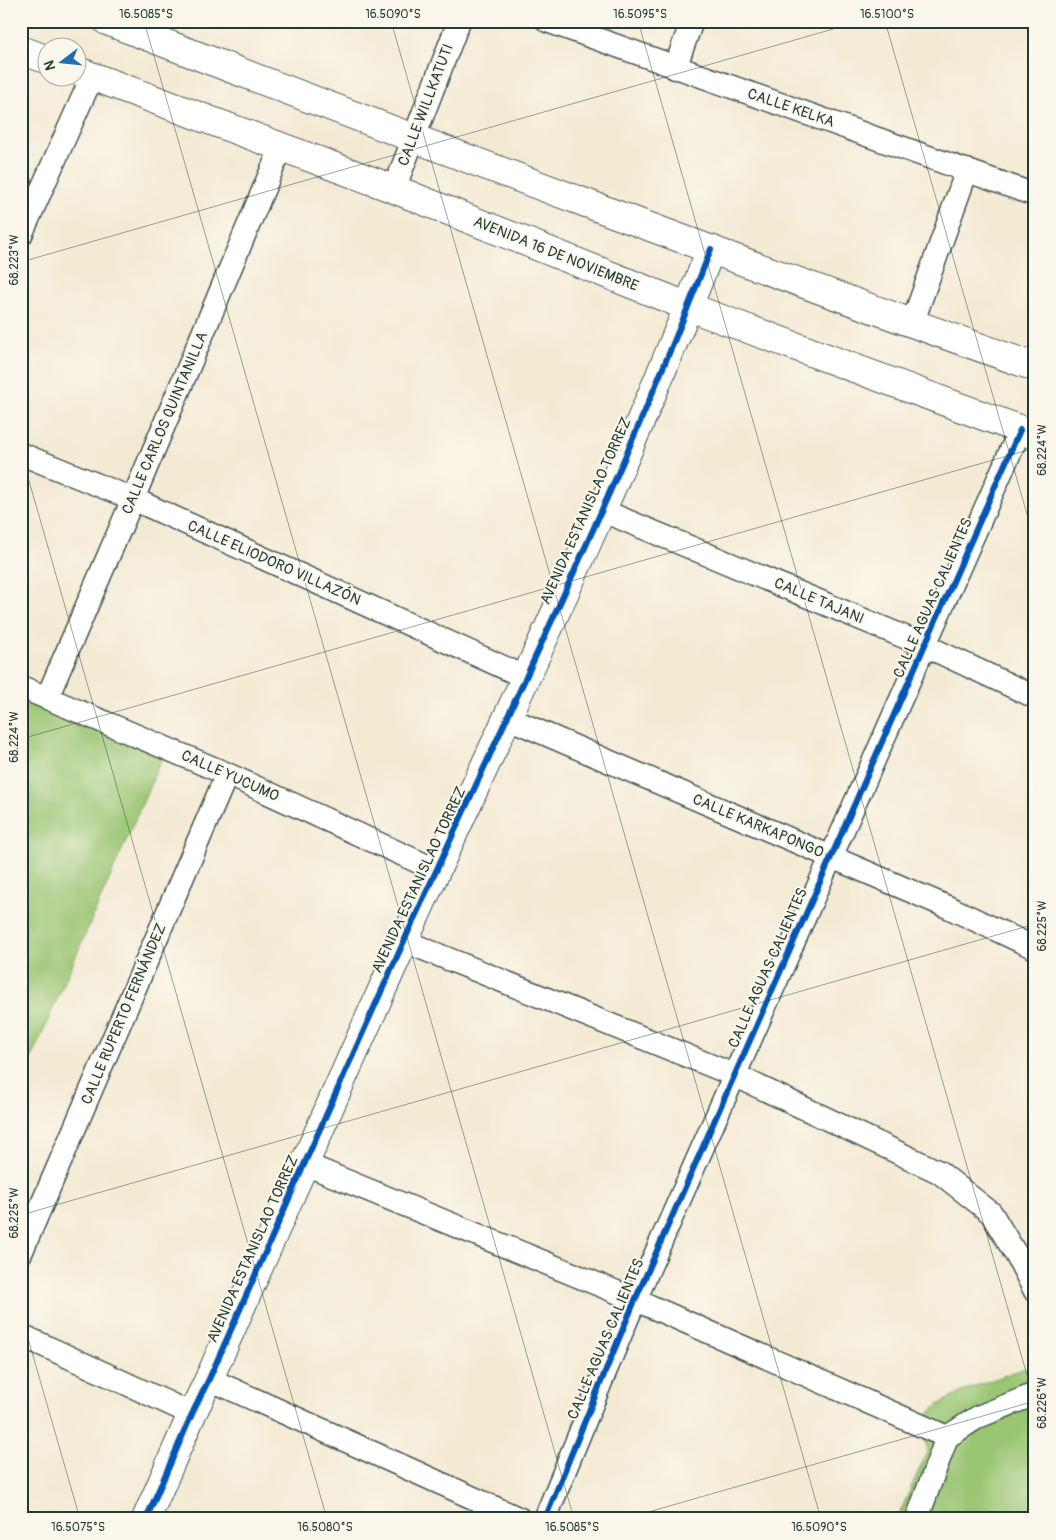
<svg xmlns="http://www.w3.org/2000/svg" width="1056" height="1540" font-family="Pangolin,sans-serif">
<rect width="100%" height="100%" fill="#fbf7ec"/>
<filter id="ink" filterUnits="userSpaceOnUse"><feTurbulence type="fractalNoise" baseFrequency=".02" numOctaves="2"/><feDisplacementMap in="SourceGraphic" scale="10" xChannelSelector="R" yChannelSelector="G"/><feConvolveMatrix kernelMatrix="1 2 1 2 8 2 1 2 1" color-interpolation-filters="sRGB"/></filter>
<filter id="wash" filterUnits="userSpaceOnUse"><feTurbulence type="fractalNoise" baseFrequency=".0096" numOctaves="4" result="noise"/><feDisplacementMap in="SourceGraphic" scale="20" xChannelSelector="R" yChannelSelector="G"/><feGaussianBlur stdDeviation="1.12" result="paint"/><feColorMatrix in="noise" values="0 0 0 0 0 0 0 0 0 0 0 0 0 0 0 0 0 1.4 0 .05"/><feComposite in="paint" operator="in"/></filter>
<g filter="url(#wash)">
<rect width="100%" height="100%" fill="#f4ead4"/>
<path fill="#9ac572" stroke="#5c8153" d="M 21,696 L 162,758 L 21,1082 Z
M 1025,1368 L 1035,1397 L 1035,1519 L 897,1519 L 928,1450 C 925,1441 919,1430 924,1420 C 936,1396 1000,1378 1025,1368 Z"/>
</g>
<g filter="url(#ink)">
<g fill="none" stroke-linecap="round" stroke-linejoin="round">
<g stroke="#3f574c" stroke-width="25">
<path id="street" d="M 547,21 L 1035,195
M 675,68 L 692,21
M 394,189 L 459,21
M 21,235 L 92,77
M 912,324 L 967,170
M 21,454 L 133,499 L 525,677
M 601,510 L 926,646 L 1035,697
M 21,687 L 227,774 L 436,870
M 47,698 L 133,499 L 281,148
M 508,718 L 950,908 L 1035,948
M 404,941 L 734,1075 L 939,1172 L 991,1213 L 1017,1256 L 1035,1291
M 305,1164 L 636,1300 L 947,1437
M 21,1253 L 227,774
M 21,1335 L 192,1414
M 209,1379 L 520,1519
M 545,1519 C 575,1445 605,1371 636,1298 C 762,1008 894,720 1020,430
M 917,1519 L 947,1437 L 978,1417 L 1035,1394"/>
</g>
<g stroke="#3f574c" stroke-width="30">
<path id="secondary" d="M 107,21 C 415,139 724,257 1035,367
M 21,50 L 48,60
M 78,71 L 394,189 L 689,307 L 1035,435
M 146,1519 L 192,1414 L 209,1379 C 285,1209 359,1038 437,869 C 532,664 629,460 711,249"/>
</g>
<use href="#street" stroke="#fff" stroke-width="22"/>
<use href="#secondary" stroke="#fff" stroke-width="28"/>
<g stroke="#fbf7ec" stroke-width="9">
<path id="cycleway" d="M 146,1519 L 192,1414 L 209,1379 C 285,1209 359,1038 437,869 C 532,664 629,460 711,249
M 545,1519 C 575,1445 605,1371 636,1298 C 762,1008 894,720 1020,430"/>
</g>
<use href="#cycleway" stroke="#0057b8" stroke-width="6"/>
</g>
</g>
<path fill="none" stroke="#1f3d34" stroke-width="1" stroke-opacity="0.45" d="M 144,21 L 574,1519M 391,21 L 821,1519M 638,21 L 1035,1403M 885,21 L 1035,542M 21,262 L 861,21M 21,453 L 327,1519M 21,739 L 1035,448M 21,1215 L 1035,924M 21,1314 L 80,1519M 624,1519 L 1035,1401"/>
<g text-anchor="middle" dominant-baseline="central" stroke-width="4" stroke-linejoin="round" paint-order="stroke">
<g font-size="15" fill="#1f3d34" stroke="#fbf7ec">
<text transform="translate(426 105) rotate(-69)">CALLE WILLKATUTI</text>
<text transform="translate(791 108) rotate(19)">CALLE KELKA</text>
<text transform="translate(556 254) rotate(22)">AVENIDA 16 DE NOVIEMBRE</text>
<text transform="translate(165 423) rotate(-67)">CALLE CARLOS QUINTANILLA</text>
<text transform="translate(586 511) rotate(-66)">AVENIDA ESTANISLAO TORREZ</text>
<text transform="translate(274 563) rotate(24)">CALLE ELIODORO VILLAZÓN</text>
<text transform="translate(933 598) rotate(-66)">CALLE AGUAS CALIENTES</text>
<text transform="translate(819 601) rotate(23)">CALLE TAJANI</text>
<text transform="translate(230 776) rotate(24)">CALLE YUCUMO</text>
<text transform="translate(758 826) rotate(23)">CALLE KARKAPONGO</text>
<text transform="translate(419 880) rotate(-65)">AVENIDA ESTANISLAO TORREZ</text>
<text transform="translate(768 968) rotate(-66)">CALLE AGUAS CALIENTES</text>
<text transform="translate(124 1014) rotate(-67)">CALLE RUPERTO FERNÁNDEZ</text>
<text transform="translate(253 1249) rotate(-66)">AVENIDA ESTANISLAO TORREZ</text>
<text transform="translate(606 1339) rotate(-67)">CALLE AGUAS CALIENTES</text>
</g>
</g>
<rect width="1056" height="1540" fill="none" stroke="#fbf7ec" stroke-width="55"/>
<g transform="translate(62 62) rotate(254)"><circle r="24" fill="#fbf7ec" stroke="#a3ada2"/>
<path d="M0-4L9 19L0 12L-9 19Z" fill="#1f6fb2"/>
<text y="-8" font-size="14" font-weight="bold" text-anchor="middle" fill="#1f3d34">N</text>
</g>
<rect x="28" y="28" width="1000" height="1484" fill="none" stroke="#1f3d34" stroke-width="2"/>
<g font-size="12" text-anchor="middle" fill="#1f3d34">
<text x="146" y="18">16.5085°S</text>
<text x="393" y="18">16.5090°S</text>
<text x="640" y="18">16.5095°S</text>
<text x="887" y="18">16.5100°S</text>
<text transform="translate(14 260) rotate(-90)" y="4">68.223°W</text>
<text transform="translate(1042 450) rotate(-90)" y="4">68.224°W</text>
<text transform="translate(14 737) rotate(-90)" y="4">68.224°W</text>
<text transform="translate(1042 926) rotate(-90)" y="4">68.225°W</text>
<text transform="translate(14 1213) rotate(-90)" y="4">68.225°W</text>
<text transform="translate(1042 1403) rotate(-90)" y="4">68.226°W</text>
<text x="78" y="1531">16.5075°S</text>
<text x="325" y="1531">16.5080°S</text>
<text x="572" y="1531">16.5085°S</text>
<text x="819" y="1531">16.5090°S</text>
</g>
</svg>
